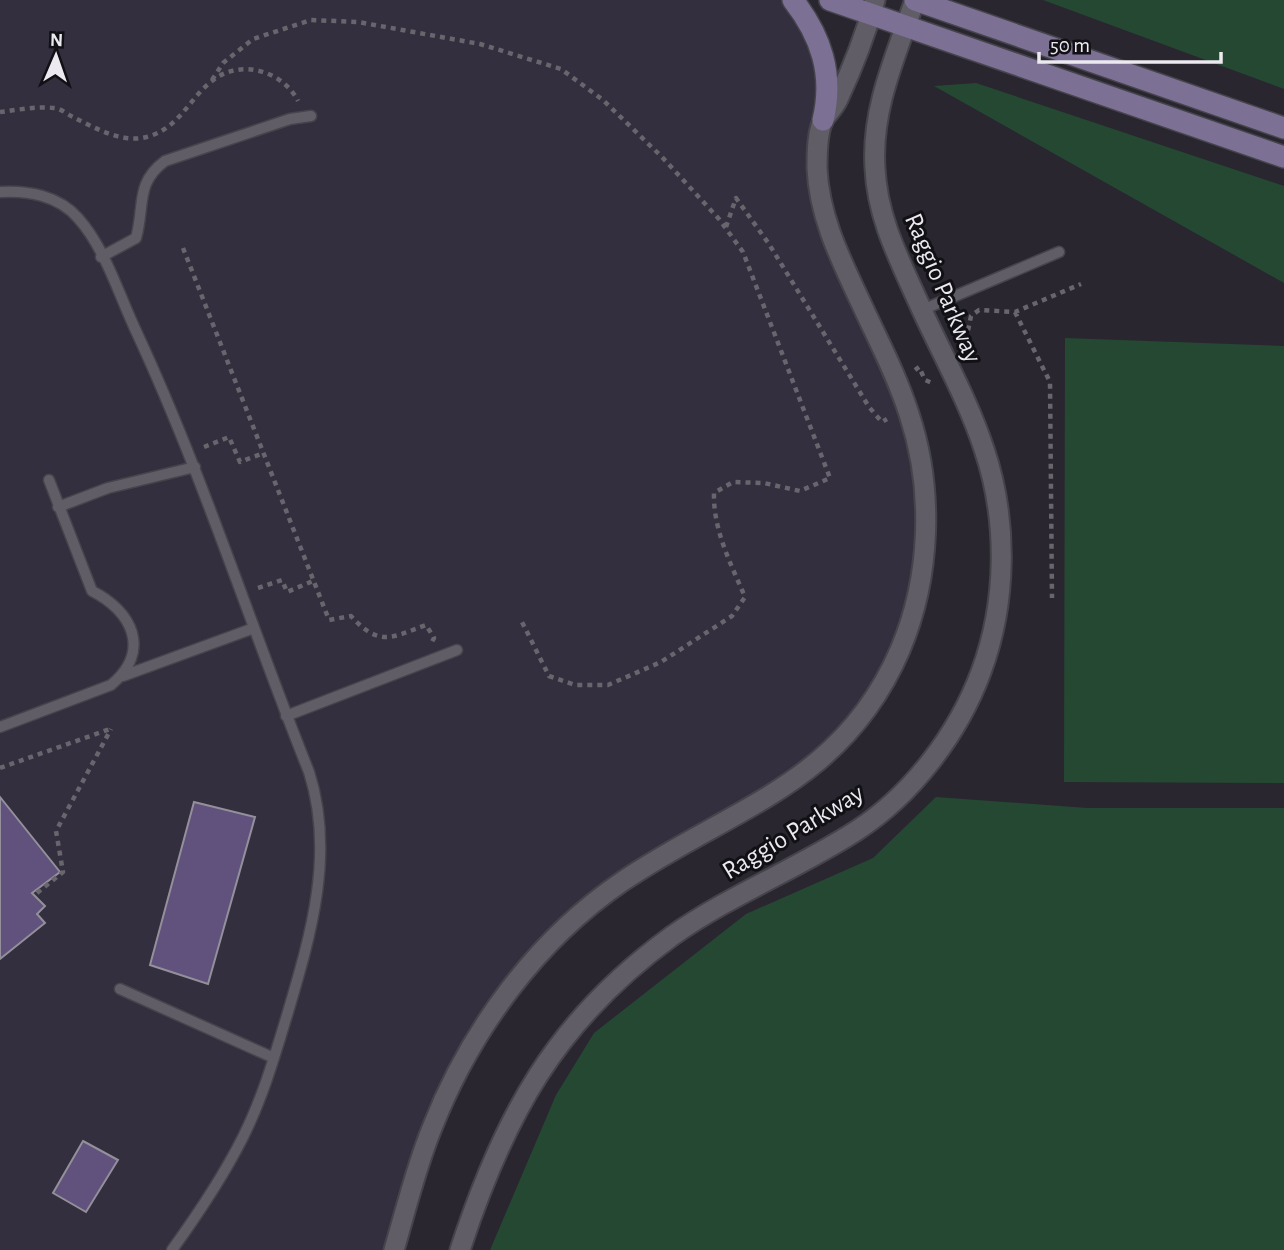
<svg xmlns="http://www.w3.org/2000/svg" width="1284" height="1250" font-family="'Alegreya Sans',sans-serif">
<rect width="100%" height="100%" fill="#29262f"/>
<path fill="#332f3e" d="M 0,0 L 788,0 L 822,60 L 819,199 L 910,421 L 924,545 L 894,659 L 817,759 L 638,868 L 492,1013 L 389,1250 L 0,1250 Z"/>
<path fill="#254833" d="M 1043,0 L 1284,0 L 1284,89 Z
M 976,83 L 1284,186 L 1284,283 L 934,86 Z
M 1065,338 L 1284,346 L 1284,783 L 1064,782 Z
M 936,797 L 1087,808 L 1284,808 L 1284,1250 L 490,1250 L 556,1095 L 594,1033 L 746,914 L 873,858 Z"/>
<path fill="#60527c" stroke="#94909b" stroke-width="2" d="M 0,797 L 60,872 L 32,893 L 45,906 L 37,914 L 45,923 L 0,959 Z
M 194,802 L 255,817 L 208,984 L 150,965 Z
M 83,1141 L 118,1160 L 86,1212 L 53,1193 Z"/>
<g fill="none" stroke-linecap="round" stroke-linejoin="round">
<g stroke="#46444b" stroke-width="13">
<path id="lane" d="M 0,192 C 28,190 59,196 78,218 C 105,248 119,295 136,331 C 203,475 250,625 309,772 C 335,853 311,934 288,1012 C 275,1055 263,1097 243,1137 C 223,1177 198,1214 172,1250
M 101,257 L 136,238 C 145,206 135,183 165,161 L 290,119 L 311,116
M 922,310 L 1059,252
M 58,507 L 108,488 L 195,467
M 123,676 L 254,628
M 286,716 L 457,650
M 0,727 L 111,685 C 152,651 132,611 92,591 L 49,480
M 120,989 L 274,1058"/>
</g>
<g stroke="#46444b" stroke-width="23">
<path id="street" d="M 394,1250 C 406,1209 416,1167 432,1128 C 470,1031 536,940 623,881 C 732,807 842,785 900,650 C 931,577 934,489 909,414 C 897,376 878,340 861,303 C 841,260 819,217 817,168 C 817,153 817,129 825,117 C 830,111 835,106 838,99 C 853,67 866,33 875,0
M 460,1250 C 504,1116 555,1021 672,936 C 730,895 797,869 856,831 C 912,795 958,734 981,672 C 1007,602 1008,520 984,449 C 967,397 938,347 916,297 C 897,255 877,215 875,168 C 871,109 896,55 915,0"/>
</g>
<g stroke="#46444b" stroke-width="24">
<path id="secondary" d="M 793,0 C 821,36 834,74 823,120
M 830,0 L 1284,157
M 915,0 L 1284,128"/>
</g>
<path stroke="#68656d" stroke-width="4.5" stroke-dasharray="5 5" stroke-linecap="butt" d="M 212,80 L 223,63 L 253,39 L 311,20 L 358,22 L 480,44 L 561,69 L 603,100 L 662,157 L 719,219 L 743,252 L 830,478 L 800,491 L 764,483 L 733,482 L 714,493 C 713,530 731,564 745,597 L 732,616 L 661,662 L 608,685 L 575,685 L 549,676 L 522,622
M 0,112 C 17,110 37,106 54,108 C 60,108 67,114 73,117 C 97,129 126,146 153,135 C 181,124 190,98 212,81 C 240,58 283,71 298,101
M 726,227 L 736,198 L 769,244 L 869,407 L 882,422 L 887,419
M 183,248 L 329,620 L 351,616 C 379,647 391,638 426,625 L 434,638 L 432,642
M 1015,312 L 1050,382 L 1052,598
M 964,350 L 971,316 L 979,310 L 1015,312 L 1081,284
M 915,370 L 919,367 L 925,380 L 932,383
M 204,447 L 229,437 L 240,462 L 264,453
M 258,588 L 282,580 L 287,592 L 313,581
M 0,768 L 110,729
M 37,893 L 63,872 L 56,831 L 111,729"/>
<use href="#lane" stroke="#605d67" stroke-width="10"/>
<use href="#street" stroke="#605d67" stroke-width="19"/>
<use href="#secondary" stroke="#7c7094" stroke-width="21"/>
</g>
<g text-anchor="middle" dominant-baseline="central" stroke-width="6" stroke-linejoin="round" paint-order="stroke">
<g font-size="26" fill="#eceaf0" stroke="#111014">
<text transform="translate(943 288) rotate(67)">Raggio Parkway</text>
<text transform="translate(793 832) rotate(-31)">Raggio Parkway</text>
</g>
</g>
<g transform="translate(56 56) rotate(2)" stroke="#111014" stroke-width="5" paint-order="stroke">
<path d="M0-5L12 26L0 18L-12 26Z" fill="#eceaf0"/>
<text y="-10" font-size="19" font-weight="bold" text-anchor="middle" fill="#eceaf0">N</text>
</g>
<path d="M1039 52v10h182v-10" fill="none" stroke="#eceaf0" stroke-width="3.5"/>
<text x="1050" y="52" font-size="21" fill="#eceaf0" stroke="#111014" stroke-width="5" paint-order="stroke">50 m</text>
</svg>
